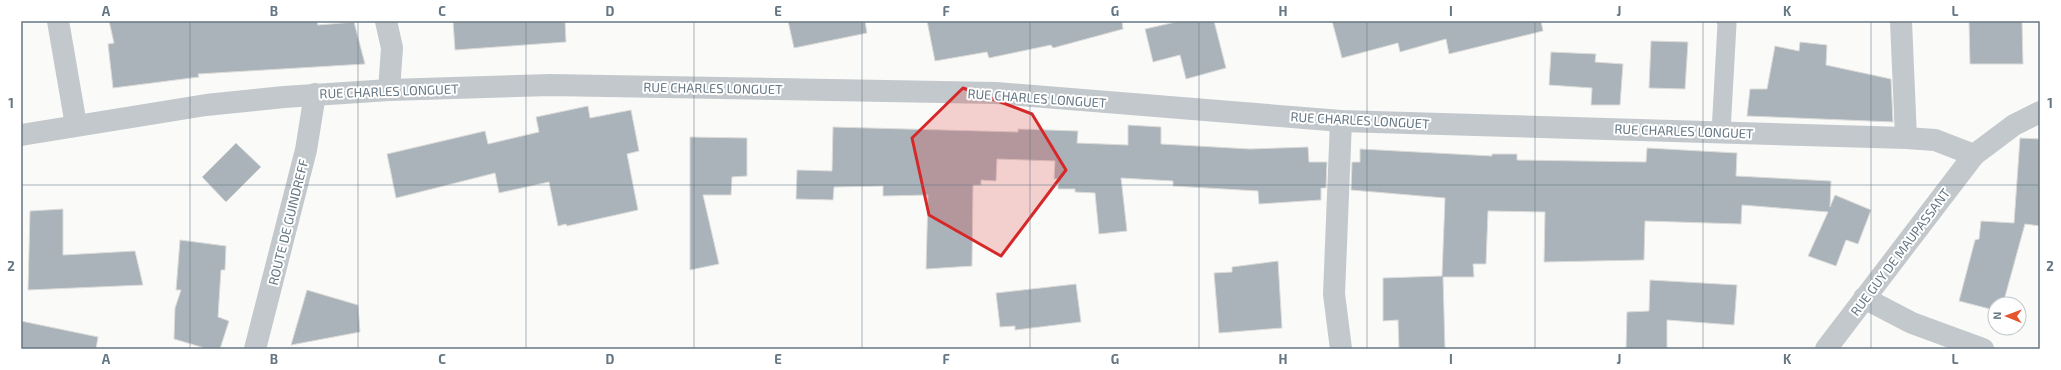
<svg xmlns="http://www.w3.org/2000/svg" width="2061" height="370" font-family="'Exo 2',sans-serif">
<rect width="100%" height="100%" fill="#fafaf8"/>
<path fill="#aab3b9" stroke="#dcdcda" d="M 109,21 L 317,21 L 318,25 L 354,22 L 365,64 L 198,74 L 199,77 L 113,88 L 108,44 L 114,43 Z
M 453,21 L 565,21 L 566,42 L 455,50 Z
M 788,21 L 865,21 L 867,33 L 794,48 Z
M 927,21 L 1122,21 L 1123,29 L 1053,48 L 1051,45 L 989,58 L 987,52 L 935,61 Z
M 1180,21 L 1214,21 L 1226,68 L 1186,79 L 1180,55 L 1153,62 L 1145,29 Z
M 1332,21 L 1541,21 L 1543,31 L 1449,54 L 1446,39 L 1400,52 L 1398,43 L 1342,58 Z
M 1969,21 L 2022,21 L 2023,64 L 1970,64 Z
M 1651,41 L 1688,42 L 1685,89 L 1649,88 Z
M 1800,42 L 1827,45 L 1826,65 L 1891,79 L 1893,122 L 1747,116 L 1750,89 L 1767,89 L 1775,46 L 1799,51 Z
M 1551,52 L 1596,54 L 1595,62 L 1623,64 L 1620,105 L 1591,105 L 1592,88 L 1549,85 Z
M 588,106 L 590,118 L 631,110 L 639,151 L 627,154 L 638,210 L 567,226 L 566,224 L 558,226 L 549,182 L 499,193 L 495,173 L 396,198 L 387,154 L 485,131 L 488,144 L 539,132 L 536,117 Z
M 1128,125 L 1161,127 L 1161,144 L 1250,149 L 1308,147 L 1309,162 L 1327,162 L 1326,188 L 1321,188 L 1321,200 L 1259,204 L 1258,191 L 1173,186 L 1173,181 L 1121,178 L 1127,231 L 1099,234 L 1095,193 L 1075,192 L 1075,189 L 1058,189 L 1058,179 L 1054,179 L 1055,161 L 997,159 L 996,181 L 981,180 L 981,185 L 973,185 L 972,266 L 926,269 L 928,195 L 883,196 L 883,186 L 834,187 L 833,200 L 796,199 L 797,170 L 832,171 L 833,127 L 1018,132 L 1018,129 L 1078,131 L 1077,143 L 1128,145 Z
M 690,137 L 747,138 L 747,176 L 732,177 L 731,195 L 703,195 L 719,264 L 690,270 Z
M 2020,138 L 2040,139 L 2040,226 L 2025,224 L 2003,304 L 1992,304 L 1990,309 L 1959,301 L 1975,240 L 1979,239 L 1981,221 L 2014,223 Z
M 236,143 L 261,167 L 226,202 L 202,177 Z
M 1647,148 L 1737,153 L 1736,176 L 1831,181 L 1830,207 L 1835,195 L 1871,210 L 1858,244 L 1846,240 L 1836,266 L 1808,256 L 1828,212 L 1742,205 L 1741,224 L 1645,221 L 1644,260 L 1544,262 L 1545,212 L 1488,211 L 1486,264 L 1473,264 L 1474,277 L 1443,277 L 1445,349 L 1399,349 L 1398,320 L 1383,321 L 1383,278 L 1442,276 L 1445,198 L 1351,190 L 1352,162 L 1360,162 L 1360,149 L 1492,156 L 1492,154 L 1517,154 L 1517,160 L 1646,162 Z
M 63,209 L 63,255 L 135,251 L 143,285 L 28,290 L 30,211 Z
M 180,240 L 226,246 L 225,270 L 221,270 L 218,317 L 229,321 L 220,349 L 208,349 L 174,339 L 175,308 L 181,290 L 176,290 Z
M 1278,261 L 1282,328 L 1219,333 L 1214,273 L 1232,272 L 1232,267 Z
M 1650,280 L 1737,285 L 1734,325 L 1667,320 L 1667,349 L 1626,349 L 1627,312 L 1649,311 Z
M 1076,284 L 1081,322 L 1015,330 L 1015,326 L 1000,327 L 996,293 Z
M 307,290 L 358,305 L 360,332 L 291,345 Z
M 21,321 L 98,337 L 96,349 L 21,349 Z"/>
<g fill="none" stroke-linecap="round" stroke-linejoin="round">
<path stroke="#c3c8cc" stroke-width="19" d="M 1721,132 L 1727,24 L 1726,21"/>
<path stroke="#c3c8cc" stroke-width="22" d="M 58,21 L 76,125
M 386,21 L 392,48 L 389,90
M 1901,21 L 1906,138
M 1341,121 L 1334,294 L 1341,349
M 1864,298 L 1912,323 L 1983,349
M 255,349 L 306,150 L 315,94
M 1826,349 L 1974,155"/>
<path stroke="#c3c8cc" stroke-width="22" d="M 21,135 L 206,105 L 284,97 L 389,90 L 550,85 L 996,93 L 1341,121 L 1906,138 L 1935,140 L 1974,155 L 2014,125 L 2040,112"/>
</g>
<path fill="#d62828" fill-opacity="0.2" stroke="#d62828" stroke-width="3" stroke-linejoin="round" d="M 963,88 L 1032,114 L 1066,170 L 1001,256 L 929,215 L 912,138 Z"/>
<path fill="none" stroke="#657683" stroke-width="1" stroke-opacity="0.55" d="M 190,21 L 190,349M 358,21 L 358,349M 526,21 L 526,349M 694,21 L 694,349M 862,21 L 862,349M 1030,21 L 1030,349M 1199,21 L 1199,349M 1367,21 L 1367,349M 1535,21 L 1535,349M 1703,21 L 1703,349M 1871,21 L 1871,349M 21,185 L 2040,185"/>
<g text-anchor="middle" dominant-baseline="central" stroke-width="4" stroke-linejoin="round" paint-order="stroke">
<g font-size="13" fill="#657683" stroke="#fff">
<text transform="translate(713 88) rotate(1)">RUE CHARLES LONGUET</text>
<text transform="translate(389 91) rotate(-2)">RUE CHARLES LONGUET</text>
<text transform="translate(1037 98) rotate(4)">RUE CHARLES LONGUET</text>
<text transform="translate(1360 120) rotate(3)">RUE CHARLES LONGUET</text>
<text transform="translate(1684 131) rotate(2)">RUE CHARLES LONGUET</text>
<text transform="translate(288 222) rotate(-76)">ROUTE DE GUINDREFF</text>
<text transform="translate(1900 252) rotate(-53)">RUE GUY DE MAUPASSANT</text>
</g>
</g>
<rect width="2061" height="370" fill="none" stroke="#ffffff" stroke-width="44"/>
<g transform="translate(2007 316) rotate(271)"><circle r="19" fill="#ffffff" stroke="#c1c8cd"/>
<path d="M0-3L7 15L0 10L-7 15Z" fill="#e4572e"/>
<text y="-6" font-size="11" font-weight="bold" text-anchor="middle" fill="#657683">N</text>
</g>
<rect x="22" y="22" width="2017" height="326" fill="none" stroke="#657683" stroke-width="1.5"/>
<g font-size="13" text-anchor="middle" font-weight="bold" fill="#657683">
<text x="106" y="16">A</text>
<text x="274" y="16">B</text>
<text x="442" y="16">C</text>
<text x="610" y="16">D</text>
<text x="778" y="16">E</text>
<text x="946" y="16">F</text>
<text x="1115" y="16">G</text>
<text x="1283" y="16">H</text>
<text x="1451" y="16">I</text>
<text x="1619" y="16">J</text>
<text x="1787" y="16">K</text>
<text x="1955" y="16">L</text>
<text x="11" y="108">1</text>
<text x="2050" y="108">1</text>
<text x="11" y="271">2</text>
<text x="2050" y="271">2</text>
<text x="106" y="364">A</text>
<text x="274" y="364">B</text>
<text x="442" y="364">C</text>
<text x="610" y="364">D</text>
<text x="778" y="364">E</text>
<text x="946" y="364">F</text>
<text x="1115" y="364">G</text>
<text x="1283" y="364">H</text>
<text x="1451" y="364">I</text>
<text x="1619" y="364">J</text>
<text x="1787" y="364">K</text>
<text x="1955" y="364">L</text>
</g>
</svg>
